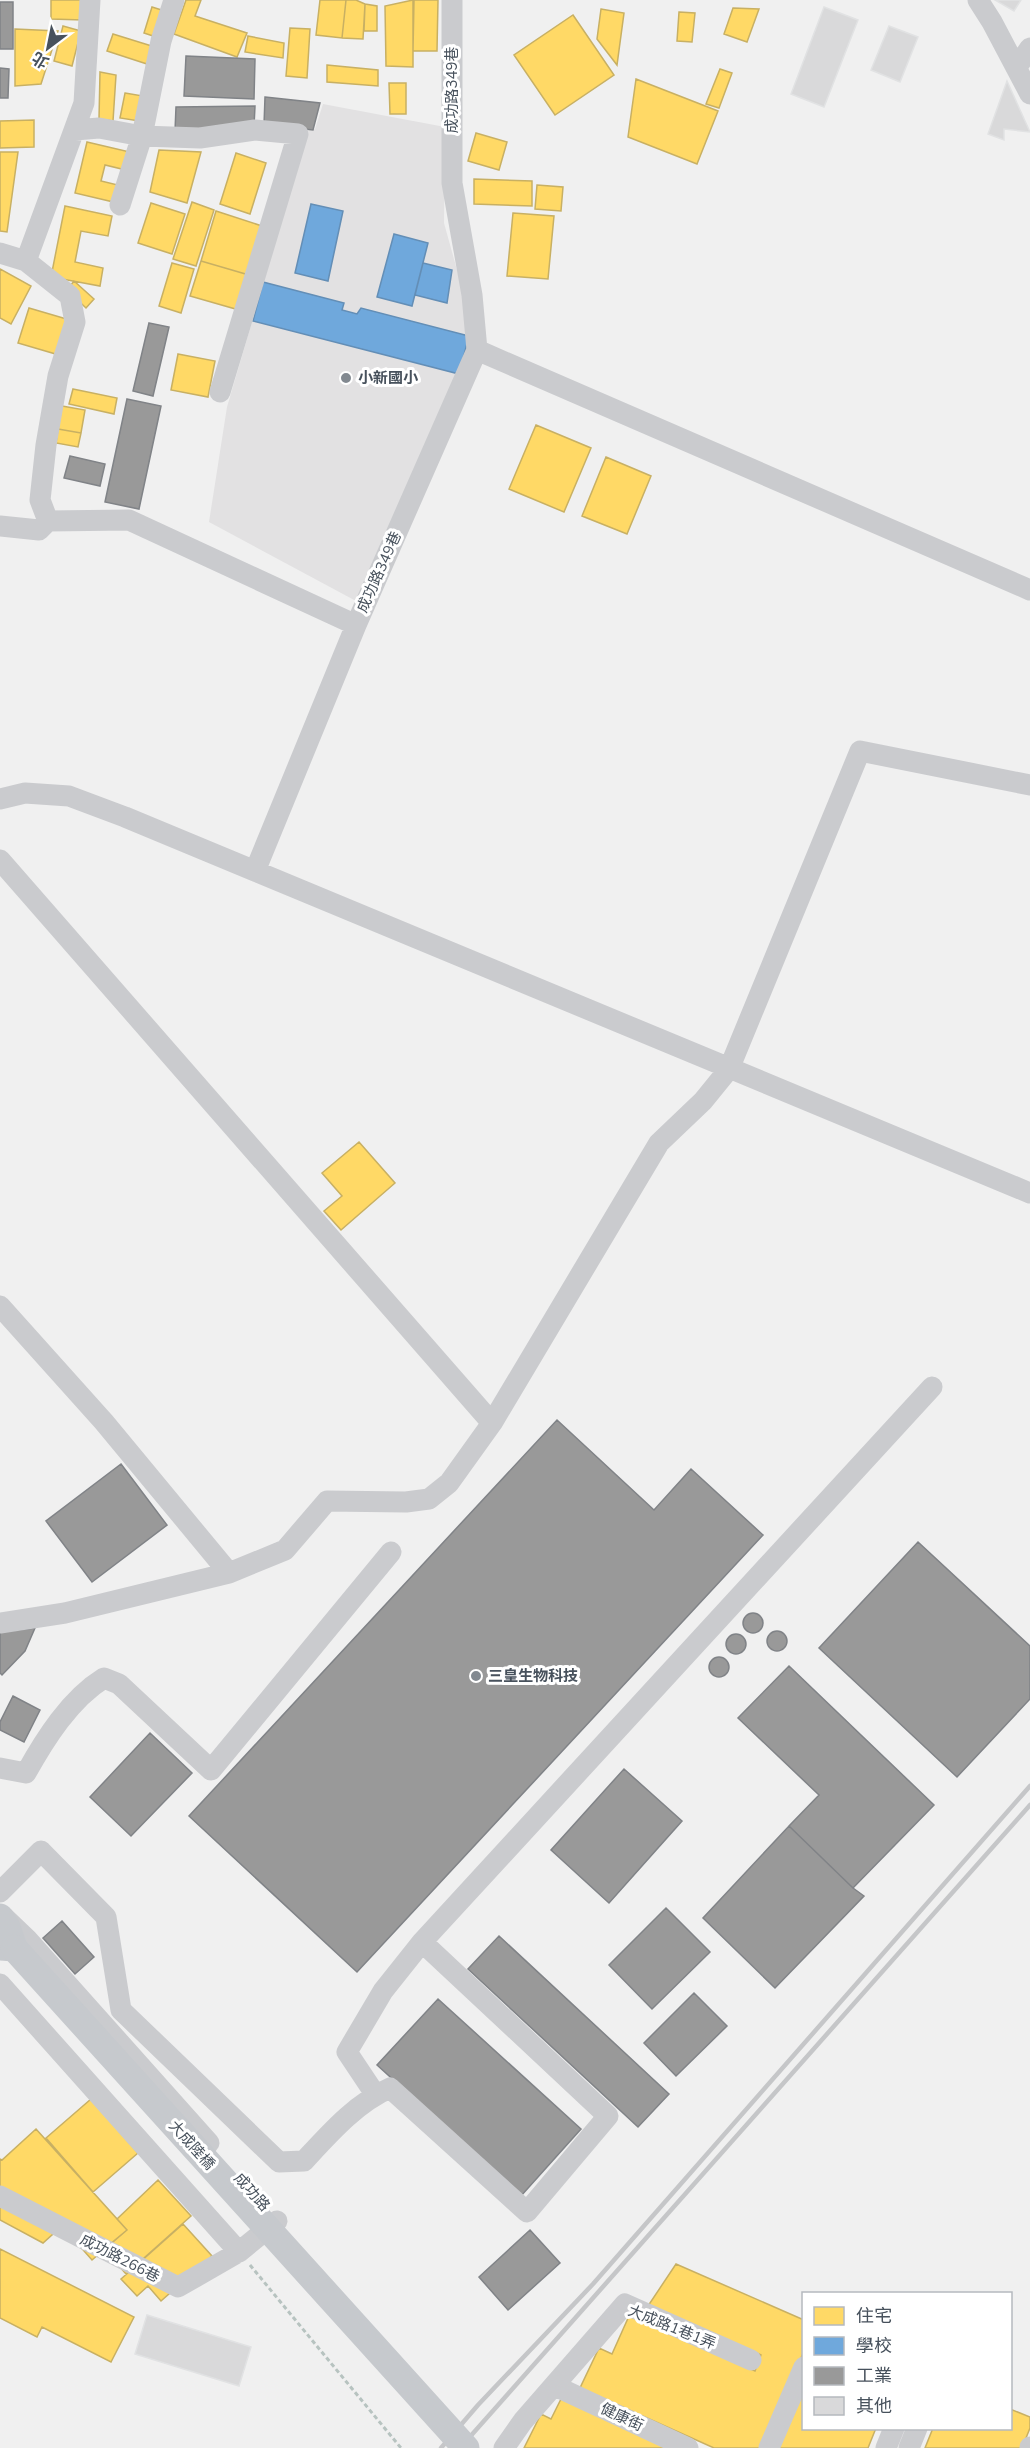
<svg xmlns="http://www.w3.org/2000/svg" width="1030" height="2448" font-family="'Nunito Sans','Noto Sans TC',sans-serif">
<rect width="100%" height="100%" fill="#f0f0f0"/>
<path fill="#e2e1e2" d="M 323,104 L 445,127 L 444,223 L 470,317 L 471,349 L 356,601 L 209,522 L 227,407 L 308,131 L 315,129 Z"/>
<path fill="#ffd966" stroke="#c8b063" stroke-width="1.5" d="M 51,0 L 84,0 L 83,20 L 51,19 Z
M 186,0 L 201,0 L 195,16 L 247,33 L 237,57 L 174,34 Z
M 320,0 L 346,0 L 342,38 L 316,35 Z
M 346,0 L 356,0 L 365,4 L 363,39 L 342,38 Z
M 413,0 L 413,67 L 386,66 L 385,6 Z
M 414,0 L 438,0 L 437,51 L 413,51 Z
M 365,4 L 377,6 L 377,31 L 364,31 Z
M 152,7 L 168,12 L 159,38 L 144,33 Z
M 733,8 L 759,9 L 747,42 L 724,34 Z
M 601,9 L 624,13 L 617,65 L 597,39 Z
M 679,12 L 695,13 L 692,42 L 677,41 Z
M 573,15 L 614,75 L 555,115 L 514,55 Z
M 63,26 L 81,31 L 72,66 L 54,61 Z
M 290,28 L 310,29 L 307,78 L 286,76 Z
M 15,29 L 58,31 L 41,84 L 15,86 Z
M 113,34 L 155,47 L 150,65 L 107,51 Z
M 248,36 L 284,43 L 283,58 L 245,52 Z
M 327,65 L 378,70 L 378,86 L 327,82 Z
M 720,69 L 732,73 L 719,108 L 706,104 Z
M 100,72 L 116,75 L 113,121 L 99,119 Z
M 636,79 L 718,111 L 697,164 L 628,137 Z
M 389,83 L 406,83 L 406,114 L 390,114 Z
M 125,93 L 143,96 L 139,121 L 120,118 Z
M 34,120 L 34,147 L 0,148 L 0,121 Z
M 476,133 L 507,142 L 499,170 L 468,161 Z
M 87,142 L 134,153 L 130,171 L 105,165 L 101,181 L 126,187 L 122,204 L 75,193 Z
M 159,150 L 201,152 L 187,203 L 150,192 Z
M 0,152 L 18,152 L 7,232 L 0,231 Z
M 236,153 L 266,163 L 250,214 L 220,204 Z
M 474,179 L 532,181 L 532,206 L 474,204 Z
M 537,185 L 563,187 L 561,211 L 535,209 Z
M 192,202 L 214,210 L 196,266 L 173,259 Z
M 151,203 L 185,214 L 172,254 L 138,243 Z
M 65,206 L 112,216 L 108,236 L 81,231 L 75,262 L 103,268 L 100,286 L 51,277 Z
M 216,211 L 262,226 L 249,275 L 201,261 Z
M 513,213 L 554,216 L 548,279 L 507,276 Z
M 201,261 L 249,275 L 239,310 L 190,296 Z
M 172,263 L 194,269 L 181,313 L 159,306 Z
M 0,269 L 31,286 L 11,324 L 0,318 Z
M 74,281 L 94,299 L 86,308 L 67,290 Z
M 29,308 L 70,320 L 59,355 L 18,343 Z
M 178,354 L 215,361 L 208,397 L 171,390 Z
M 73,389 L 117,398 L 114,414 L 69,404 Z
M 62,406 L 85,410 L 81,433 L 58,429 Z
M 536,425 L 591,448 L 564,512 L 509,489 Z
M 58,429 L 81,433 L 78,447 L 56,443 Z
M 606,457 L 651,476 L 627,534 L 582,516 Z
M 359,1142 L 395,1183 L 341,1230 L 324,1211 L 342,1196 L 322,1173 Z
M 91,2099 L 138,2153 L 93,2192 L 46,2138 Z
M 36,2129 L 127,2230 L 92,2260 L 62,2226 L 43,2243 L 0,2220 L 0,2159 L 2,2160 Z
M 158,2180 L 191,2216 L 126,2274 L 104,2249 L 127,2230 L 117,2219 Z
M 183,2224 L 212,2256 L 161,2301 L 148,2286 L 137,2296 L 121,2279 Z
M 0,2249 L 134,2317 L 111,2362 L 42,2327 L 37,2337 L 0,2318 Z
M 676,2264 L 804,2320 L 804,2351 L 762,2448 L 714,2448 L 580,2388 L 599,2348 L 612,2354 L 629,2316 L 755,2371 L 761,2355 L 648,2306 Z
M 804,2389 L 804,2428 L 876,2428 L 868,2448 L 779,2448 Z
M 563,2395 L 679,2448 L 524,2448 L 541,2414 L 551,2419 Z
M 1010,2409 L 1030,2417 L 1030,2428 L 1022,2448 L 925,2448 L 933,2428 L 1010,2428 Z"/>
<path fill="#6fa8dc" stroke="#638eb6" stroke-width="1.5" d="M 311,204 L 343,211 L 328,281 L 295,273 Z
M 394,234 L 428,243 L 412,306 L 377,297 Z
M 423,263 L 452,270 L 447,303 L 415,295 Z
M 263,282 L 344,303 L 342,310 L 357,314 L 361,308 L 469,336 L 459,374 L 253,321 Z"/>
<path fill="#999" stroke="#808387" stroke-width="1.5" d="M 0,2 L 13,2 L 13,49 L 0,49 Z
M 186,56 L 255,59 L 254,99 L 184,96 Z
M 0,68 L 9,69 L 8,98 L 0,98 Z
M 265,97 L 320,103 L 313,130 L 264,125 Z
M 255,106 L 254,126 L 175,131 L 176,107 Z
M 149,323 L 169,327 L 153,396 L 133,391 Z
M 127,399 L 161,406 L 139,509 L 105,502 Z
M 70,456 L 105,464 L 100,486 L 64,478 Z
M 557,1420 L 654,1510 L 691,1469 L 763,1535 L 357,1972 L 189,1816 Z
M 121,1464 L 167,1525 L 92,1582 L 46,1521 Z
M 918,1542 L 1030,1646 L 1030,1699 L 957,1777 L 819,1648 Z
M743 1623a10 10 0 1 1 20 0a10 10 0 1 1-20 0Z
M 35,1628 L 25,1651 L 2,1675 L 0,1673 L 0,1632 Z
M767 1641a10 10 0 1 1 20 0a10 10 0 1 1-20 0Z
M726 1644a10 10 0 1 1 20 0a10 10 0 1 1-20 0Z
M709 1667a10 10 0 1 1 20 0a10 10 0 1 1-20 0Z
M 789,1666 L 934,1805 L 853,1888 L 789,1826 L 819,1795 L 738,1718 Z
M 13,1696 L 40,1710 L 24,1742 L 0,1730 L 0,1722 Z
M 150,1733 L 192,1773 L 131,1836 L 90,1797 Z
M 624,1769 L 682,1821 L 609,1903 L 551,1850 Z
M 789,1826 L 853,1888 L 864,1896 L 775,1988 L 703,1918 Z
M 666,1908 L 710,1952 L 652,2009 L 609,1965 Z
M 62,1921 L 94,1957 L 75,1974 L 43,1938 Z
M 499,1936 L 669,2094 L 638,2127 L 468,1969 Z
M 694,1993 L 727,2026 L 676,2076 L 644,2043 Z
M 438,1999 L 581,2129 L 521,2196 L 377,2065 Z
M 530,2230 L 560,2263 L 508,2310 L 479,2277 Z"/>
<path fill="#d9d9da" stroke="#e1e2e3" stroke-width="1.5" d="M 995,0 L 1021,0 L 1014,11 Z
M 824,7 L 858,20 L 824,107 L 791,94 Z
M 889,26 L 918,37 L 900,82 L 871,70 Z
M 1007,81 L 1030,132 L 1004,129 L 1004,140 L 988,134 Z
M 147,2315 L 251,2347 L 239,2386 L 135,2354 Z"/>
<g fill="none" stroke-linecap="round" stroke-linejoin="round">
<path stroke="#b7c3c0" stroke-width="3" stroke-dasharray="4.5 3" stroke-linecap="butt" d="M 250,2265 L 401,2448"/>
<path stroke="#cacbce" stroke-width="21" d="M 978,0 L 992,22 L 1030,94
M 1017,67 L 1030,48
M 75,130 L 99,128 L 142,136 L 200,138 L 255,130 L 298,134 L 220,392
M 120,205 L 142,136 L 161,41 L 174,0
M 0,253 L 26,261 L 70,296 L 75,322 L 58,376 L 46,445 L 40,500 L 48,521 L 129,520 L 356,625
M 26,261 L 84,103 L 90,0
M 477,350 L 1030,590
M 0,526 L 39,530 L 48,521
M 0,799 L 25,793 L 69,796 L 125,817 L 255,871 L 356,625 L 477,350 L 472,295 L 452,183 L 452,0
M 0,860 L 492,1423
M 255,871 L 1030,1193
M 0,1306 L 104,1422 L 229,1573
M 0,1623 L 65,1613 L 229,1573 L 285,1550 L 327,1501 L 406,1502 L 429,1499 L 449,1483 L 492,1423 L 659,1143 L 703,1101 L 729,1069 L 860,751 L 1030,785
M 0,1768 L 26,1773 C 45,1739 70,1699 104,1678 L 119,1684 L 211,1770 L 391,1552
M 0,1892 L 41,1851 L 106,1917 L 121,2010 L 279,2162 L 304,2161 C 329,2134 356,2103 390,2088 L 527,2212 L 608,2116 L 422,1942
M 4,1917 L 27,1939 L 209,2143
M 0,1984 L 239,2252 L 277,2221
M 375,2094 L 347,2052 L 383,1991 L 422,1942 L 932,1387
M 0,2196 L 178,2287 L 239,2252
M 555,2386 L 688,2448
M 504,2448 L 523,2421 L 625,2304 L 751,2360
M 769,2448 L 804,2367
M 886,2448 L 894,2428
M 909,2448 L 917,2428
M 1030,2448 L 1030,2447"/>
<path stroke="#c6c9cd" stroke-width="27" d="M 0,1917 L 7,1927 L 14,1948 L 0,1947"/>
<path stroke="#c5c6c8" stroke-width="4.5" d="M 441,2448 L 478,2405 L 593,2284 L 1030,1786
M 460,2448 L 1030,1805"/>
<path stroke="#c6c9cd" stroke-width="27" d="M 14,1948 L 466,2448"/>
</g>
<g fill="#828990" stroke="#fff" stroke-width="2">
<circle cx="346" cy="378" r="6"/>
<circle cx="476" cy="1676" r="6"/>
</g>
<g text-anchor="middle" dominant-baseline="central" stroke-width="6" stroke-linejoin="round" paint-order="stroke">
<g font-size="15" fill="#47515c" stroke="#fff">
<text transform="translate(452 90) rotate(-90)">成功路349巷</text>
<text transform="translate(379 572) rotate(-66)">成功路349巷</text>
<text transform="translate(192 2145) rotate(48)">大成陸橋</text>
<text transform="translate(252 2192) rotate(48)">成功路</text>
<text transform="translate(120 2258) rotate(27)">成功路266巷</text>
<text transform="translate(672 2327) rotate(22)">大成路1巷1弄</text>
<text transform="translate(622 2417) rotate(25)">健康街</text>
</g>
<g font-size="15" font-weight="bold" fill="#47515c" stroke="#fff" text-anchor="start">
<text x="358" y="378">小新國小</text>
<text x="488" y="1676">三皇生物科技</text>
</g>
</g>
<rect x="802" y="2292" width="210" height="138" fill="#ffffff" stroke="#b5b9be" stroke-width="1.5"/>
<rect x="814" y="2307" width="30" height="18" fill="#ffd966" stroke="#b5b9be" stroke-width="1.5"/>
<text x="856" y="2322" font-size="18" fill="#47515c">住宅</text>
<rect x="814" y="2337" width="30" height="18" fill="#6fa8dc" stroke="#b5b9be" stroke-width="1.5"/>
<text x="856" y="2352" font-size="18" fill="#47515c">學校</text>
<rect x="814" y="2367" width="30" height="18" fill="#999999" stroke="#b5b9be" stroke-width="1.5"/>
<text x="856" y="2382" font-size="18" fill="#47515c">工業</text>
<rect x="814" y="2397" width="30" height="18" fill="#d9d9da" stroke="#b5b9be" stroke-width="1.5"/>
<text x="856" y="2412" font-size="18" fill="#47515c">其他</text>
<g transform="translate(48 48) rotate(212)" stroke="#ffffff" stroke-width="4.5" paint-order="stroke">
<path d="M0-4.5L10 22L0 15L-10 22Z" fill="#47515c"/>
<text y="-9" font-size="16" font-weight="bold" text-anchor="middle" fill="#47515c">北</text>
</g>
</svg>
